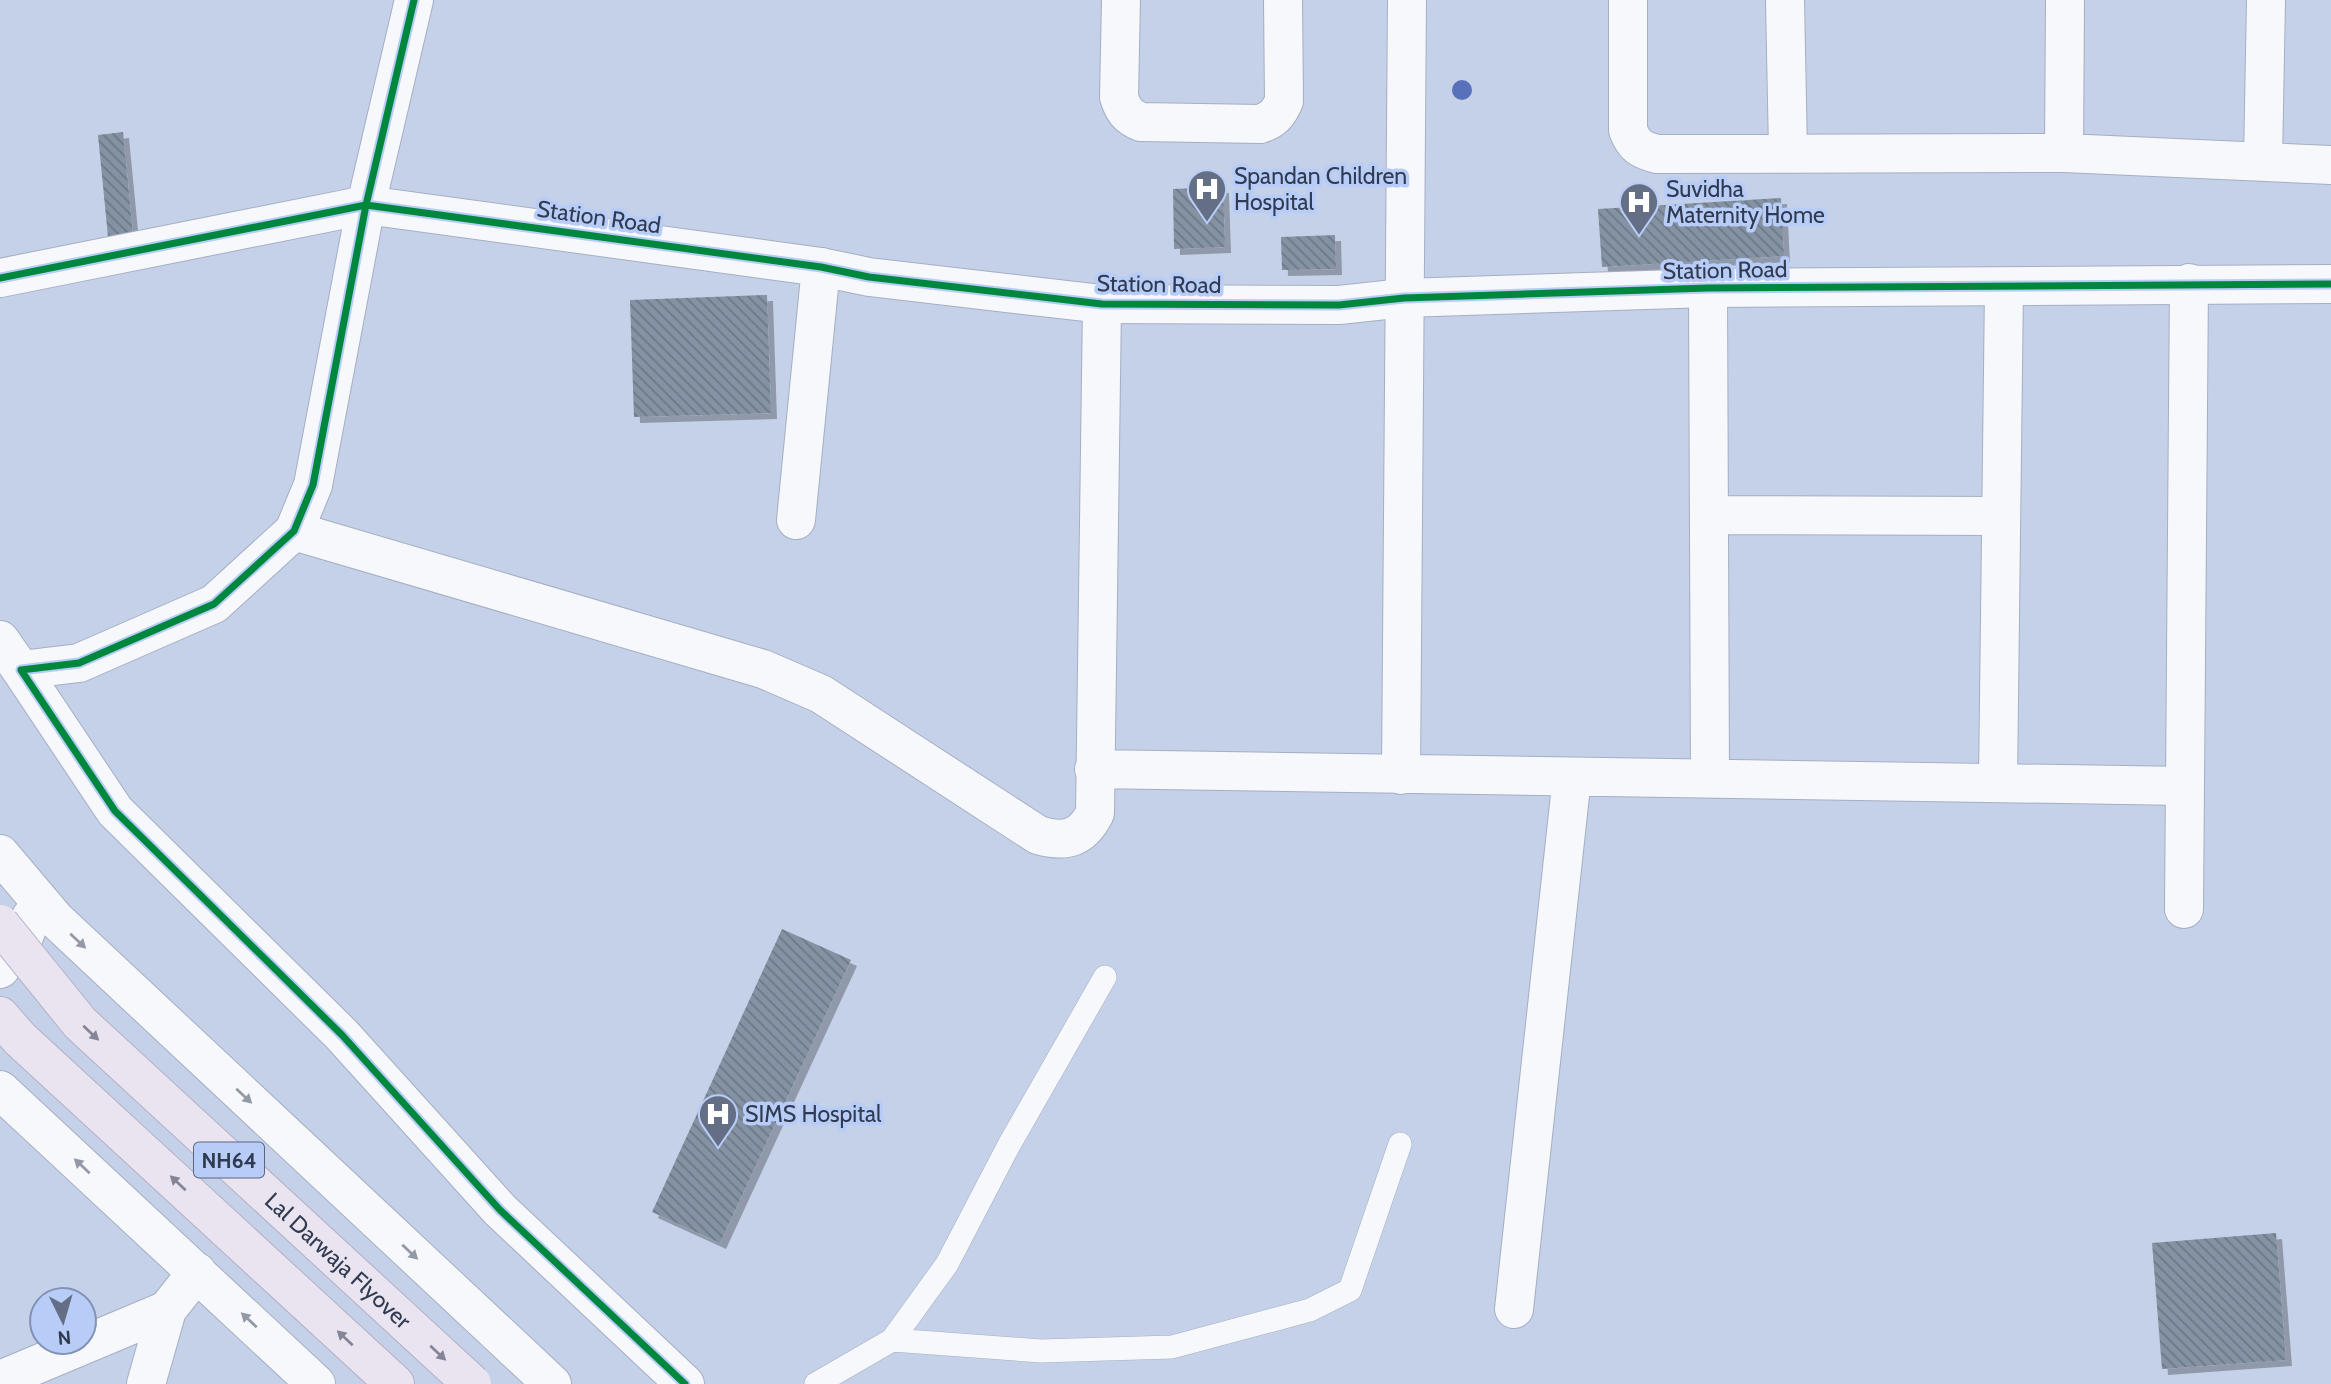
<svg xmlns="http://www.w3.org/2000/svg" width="2331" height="1384" font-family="Cabin,sans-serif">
<defs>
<pattern id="building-back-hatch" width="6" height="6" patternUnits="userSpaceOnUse" patternTransform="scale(1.75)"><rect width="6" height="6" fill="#8492a3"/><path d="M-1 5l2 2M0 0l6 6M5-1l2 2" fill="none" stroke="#6c7887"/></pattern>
<filter id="shadow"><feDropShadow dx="6" dy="6" stdDeviation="0" flood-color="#0004"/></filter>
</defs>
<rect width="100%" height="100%" fill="#c5d1e8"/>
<path fill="url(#building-back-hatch)" filter="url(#shadow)" d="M 123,132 L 134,245 L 109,247 L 98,135 Z
M 1223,187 L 1225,247 L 1174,249 L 1173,189 Z
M 1781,198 L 1784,256 L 1602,267 L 1598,209 Z
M 1335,235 L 1336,269 L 1282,270 L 1281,237 Z
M 767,295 L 771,413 L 634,417 L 630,300 Z
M 782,929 L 851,960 L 720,1243 L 652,1212 Z
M 2276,1233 L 2286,1360 L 2162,1369 L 2152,1243 Z"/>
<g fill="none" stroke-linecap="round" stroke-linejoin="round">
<g stroke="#a5afc3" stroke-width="24">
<path id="lane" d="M 892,1340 L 1041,1351 L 1172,1347 L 1310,1310 L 1350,1290 L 1400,1144
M 816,1384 L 892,1340 L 947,1264 L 1009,1145 L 1105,977"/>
</g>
<g stroke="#a5afc3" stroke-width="40">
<path id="street" d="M 414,0 L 366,205 L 313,485 L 294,531 L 214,604 L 79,663 L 21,670 L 115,811 L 342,1035 L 500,1210 L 685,1384
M 1121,0 L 1119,97 C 1123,110 1128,117 1141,122 L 1260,124 C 1273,120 1279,113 1284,101 L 1283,0
M 1628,0 L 1628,130 C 1634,146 1641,150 1657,154 L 2064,153 L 2331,165
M 1785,0 L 1788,151
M 2064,153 L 2065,0
M 2263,161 L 2266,0
M 1708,288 L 1710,778
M 1709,515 L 2001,516
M 796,520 L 821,267
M 294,531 L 763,669 L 821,694 L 1038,835 C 1065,843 1082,839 1095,813 L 1102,304
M 0,640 L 21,670
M 1094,769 L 2185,786
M 1401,775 L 1407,0
M 1998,783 L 2004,287
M 2184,909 L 2189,283
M 1514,1309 L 1572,777
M 0,1380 L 167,1310"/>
</g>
<g stroke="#a5afc3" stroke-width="40">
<path id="secondary" d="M 0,278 L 366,205 L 821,267 L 869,277 L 1102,304 L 1339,305 L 1404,298 L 1708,288 L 2331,284
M 0,854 L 55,919 L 552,1384
M 0,969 L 24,937 L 31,917
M 0,1090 L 316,1384
M 146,1384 L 167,1310 L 197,1272"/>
</g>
<g stroke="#b3b0c5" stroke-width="40">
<path id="highway" d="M 0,1016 L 20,1039 L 395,1384"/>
</g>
<use href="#lane" stroke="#f6f8fc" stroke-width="23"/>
<use href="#street" stroke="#f6f8fc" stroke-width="38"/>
<use href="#secondary" stroke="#f6f8fc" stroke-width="38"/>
<use href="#highway" stroke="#eae4f0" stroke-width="38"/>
<g stroke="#b3b0c5" stroke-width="40" stroke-linecap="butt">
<g id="highway-bridge">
<path id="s1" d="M 0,924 L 80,1023 L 472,1384"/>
</g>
</g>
<use href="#highway-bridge" stroke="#eae4f0" stroke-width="38"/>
<g stroke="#b7ccf6" stroke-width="11">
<path id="cycleway" d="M 414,0 L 366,205 L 313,485 L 294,531 L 214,604 L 79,663 L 21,670 L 115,811 L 342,1035 L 500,1210 L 685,1384
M 0,278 L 366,205 L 821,267 L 869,277 L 1102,304 L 1339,305 L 1404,298 L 1708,288 L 2331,284"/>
</g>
<use href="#cycleway" stroke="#00873e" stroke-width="7"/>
</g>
<circle fill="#5970bb" cx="1462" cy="90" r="10"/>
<defs><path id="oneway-solid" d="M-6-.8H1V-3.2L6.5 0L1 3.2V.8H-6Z" transform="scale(1.75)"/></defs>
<g fill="#9399a6">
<use href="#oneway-solid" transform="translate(78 941) rotate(43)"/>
<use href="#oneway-solid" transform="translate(244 1096) rotate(43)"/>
<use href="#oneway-solid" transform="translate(82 1166) rotate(-137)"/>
<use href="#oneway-solid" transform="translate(410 1252) rotate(43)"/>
<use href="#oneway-solid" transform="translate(249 1320) rotate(-137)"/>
</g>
<g fill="#848698">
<use href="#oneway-solid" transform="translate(91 1033) rotate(43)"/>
<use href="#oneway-solid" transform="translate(178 1183) rotate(-137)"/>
<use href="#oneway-solid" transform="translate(345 1338) rotate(-137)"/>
<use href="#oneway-solid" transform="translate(438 1353) rotate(43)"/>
</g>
<defs>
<g id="hospital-pin" transform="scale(2.0125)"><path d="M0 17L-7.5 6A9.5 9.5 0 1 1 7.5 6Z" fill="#646f85" stroke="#b7ccf6"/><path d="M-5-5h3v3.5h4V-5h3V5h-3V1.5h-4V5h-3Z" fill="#fff"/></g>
</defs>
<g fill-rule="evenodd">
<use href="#hospital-pin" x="1207" y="189"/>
<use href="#hospital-pin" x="1639" y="202"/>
<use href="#hospital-pin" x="718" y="1114"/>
</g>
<g text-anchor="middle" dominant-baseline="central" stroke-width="7" stroke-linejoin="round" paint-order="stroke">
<rect fill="#b7ccf6" stroke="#586682" stroke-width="2" x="194" y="1142.5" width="70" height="35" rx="5"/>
<g font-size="21" font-weight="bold" fill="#303a50">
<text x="229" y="1160">NH64</text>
</g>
<g font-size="23" fill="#303a50" stroke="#b7ccf6" text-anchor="start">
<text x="1234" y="176">Spandan Children<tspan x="1234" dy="26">Hospital</tspan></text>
<text x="1666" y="189">Suvidha<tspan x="1666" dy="26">Maternity Home</tspan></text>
<text x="745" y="1114">SIMS Hospital</text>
</g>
<g font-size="23" fill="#303a50" stroke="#b7ccf6">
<text transform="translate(599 217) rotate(8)">Station Road</text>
<text transform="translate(1725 270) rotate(-1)">Station Road</text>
<text transform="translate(1159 284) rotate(1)">Station Road</text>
<text stroke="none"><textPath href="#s1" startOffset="478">Lal Darwaja Flyover</textPath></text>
</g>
</g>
<g transform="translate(63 1321) rotate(175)"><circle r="33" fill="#b7ccf6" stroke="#8192b4" stroke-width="2"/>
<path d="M0-5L12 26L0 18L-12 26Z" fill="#646f85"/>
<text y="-10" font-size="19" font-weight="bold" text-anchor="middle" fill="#303a50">N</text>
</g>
</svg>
